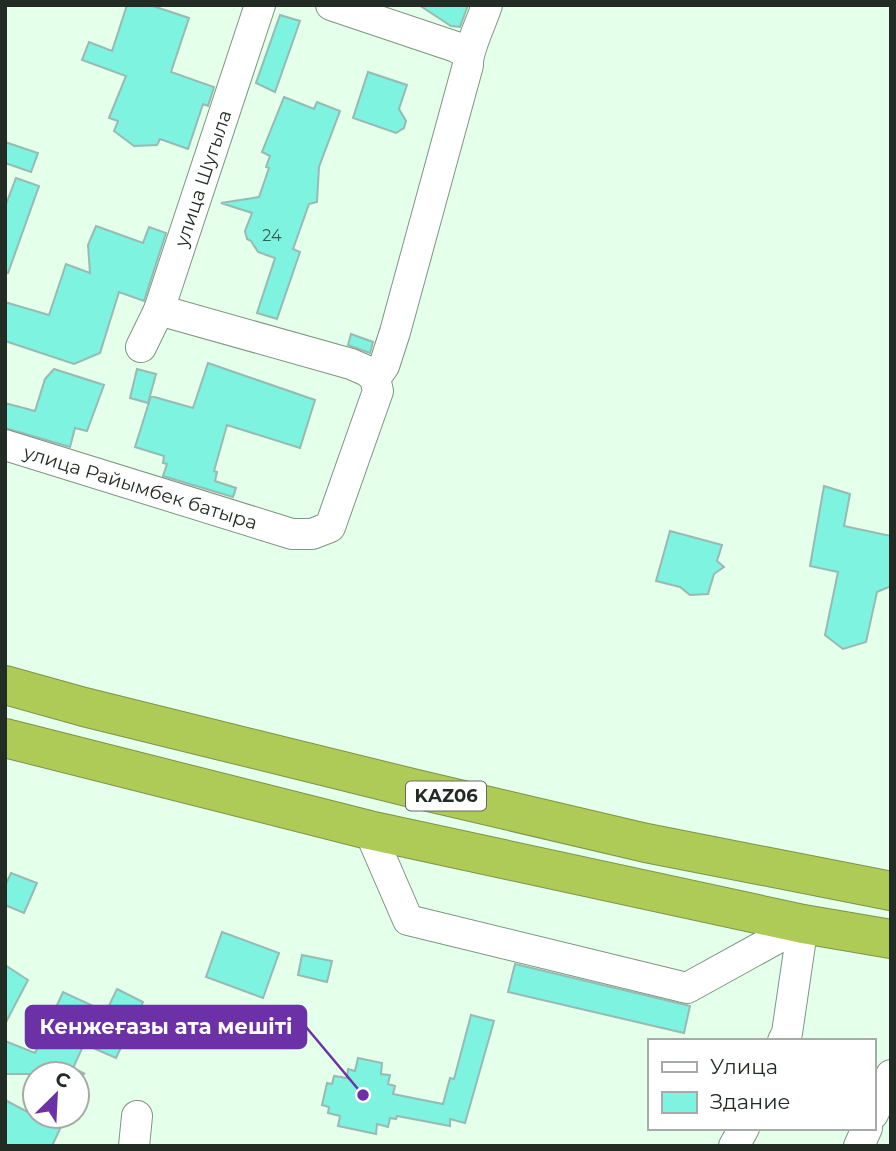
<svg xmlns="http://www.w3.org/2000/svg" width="896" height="1151" font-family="Montserrat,sans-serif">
<rect width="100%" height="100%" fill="#e4ffea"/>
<path fill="#7df3e0" stroke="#97bab3" stroke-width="2" d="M 127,5 L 150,5 L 189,18 L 171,72 L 214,87 L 208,106 L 203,104 L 188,149 L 160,139 L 157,145 L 134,146 L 114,131 L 118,121 L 109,118 L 126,76 L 82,60 L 89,42 L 112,51 Z
M 419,5 L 468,5 L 460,27 L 451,26 Z
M 280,15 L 300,21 L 275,92 L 256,83 Z
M 368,72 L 407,85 L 399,109 L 406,121 L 404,128 L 396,133 L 353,118 Z
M 284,97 L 314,109 L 317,102 L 340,111 L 319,167 L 317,202 L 309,204 L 293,249 L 300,252 L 277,319 L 257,313 L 275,258 L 258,252 L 251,241 L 247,239 L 245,231 L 252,213 L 221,203 L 259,197 L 269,168 L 266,167 L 270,156 L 262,152 Z
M 5,142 L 38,153 L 31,172 L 5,163 Z
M 16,178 L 39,186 L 8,273 L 5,273 L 5,207 Z
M 96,226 L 143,243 L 149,227 L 166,233 L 144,301 L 119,292 L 100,353 L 74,364 L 5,341 L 5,302 L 49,315 L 66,264 L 90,273 L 88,245 Z
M 351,334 L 373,342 L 370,353 L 348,345 Z
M 208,363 L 315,400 L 300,448 L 227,425 L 214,471 L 217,472 L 215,481 L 236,488 L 233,497 L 163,476 L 167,464 L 163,463 L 164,456 L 135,447 L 151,396 L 193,408 Z
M 54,369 L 104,385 L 87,431 L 75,428 L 70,447 L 5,428 L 5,403 L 35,411 L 45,379 Z
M 137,369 L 156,374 L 148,403 L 130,398 Z
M 824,486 L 850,494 L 844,526 L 891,536 L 891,586 L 877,592 L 866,642 L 843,649 L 825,635 L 838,572 L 810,566 Z
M 670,531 L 722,545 L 717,561 L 724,567 L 714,574 L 708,594 L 690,595 L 680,587 L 656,581 Z
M 11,873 L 37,883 L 24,913 L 5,905 L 5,886 Z
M 222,932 L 279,953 L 263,998 L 206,977 Z
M 302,955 L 332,961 L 327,982 L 298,975 Z
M 515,964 L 690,1006 L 684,1033 L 508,992 Z
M 5,965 L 28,980 L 5,1024 Z
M 117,989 L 143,1002 L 116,1058 L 84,1044 L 73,1068 L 85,1074 L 5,1074 L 5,1041 L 35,1053 L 63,992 L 106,1012 Z
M 471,1015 L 494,1021 L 465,1123 L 450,1119 L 450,1126 L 397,1116 L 396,1119 L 390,1118 L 388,1127 L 377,1124 L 376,1134 L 338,1126 L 340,1116 L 328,1113 L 329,1107 L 322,1105 L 327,1083 L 332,1084 L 334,1076 L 347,1078 L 348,1069 L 355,1071 L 358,1058 L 382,1063 L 381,1074 L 390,1075 L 388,1084 L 395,1086 L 393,1094 L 443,1104 L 450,1078 L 454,1079 Z
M 5,1100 L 35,1116 L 66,1116 L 52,1146 L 5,1146 Z"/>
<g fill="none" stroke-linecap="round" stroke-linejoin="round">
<g stroke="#7d9582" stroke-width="32">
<g id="minor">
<path d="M 331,5 L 456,47 L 468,54"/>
<path id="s1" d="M 141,347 L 159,310 L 260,5"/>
<path d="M 375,378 L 384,366 L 395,332 L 468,65 C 467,51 482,21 487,5"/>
<path id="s2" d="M 5,445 L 292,534 L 312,534 L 330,527 L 378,391 L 375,378 L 367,371 L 351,364 L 159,310"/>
<path d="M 369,830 L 408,920 L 687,988 L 803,924"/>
<path d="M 783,1041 L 787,1033 L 803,924"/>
<path d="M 873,1114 L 891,1075"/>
<path d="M 134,1146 L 137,1116"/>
<path d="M 734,1146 L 744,1128"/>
<path d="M 859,1146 L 867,1128"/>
</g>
</g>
<g stroke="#7d9345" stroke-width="40">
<path id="highway" d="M 5,685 L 84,707 L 416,789 L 646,843 L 891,891
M 5,738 L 369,830 L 803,924 L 891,939"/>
</g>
<use href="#minor" stroke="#fff" stroke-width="30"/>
<use href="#highway" stroke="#aecb57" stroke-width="38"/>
</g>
<g text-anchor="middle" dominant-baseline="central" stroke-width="5" stroke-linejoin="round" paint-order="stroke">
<g font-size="16" fill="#395e53">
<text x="272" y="235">24</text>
</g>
<rect fill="#fff" stroke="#646b66" stroke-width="2" x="406" y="781.5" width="80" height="29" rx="5"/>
<g font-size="18" font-weight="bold" fill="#222c24">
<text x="446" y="796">KАZ06</text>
</g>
<g font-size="19" fill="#222c24" stroke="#fff">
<text stroke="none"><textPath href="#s1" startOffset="180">улица Шугыла</textPath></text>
<text stroke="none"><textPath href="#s2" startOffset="142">улица Райымбек батыра</textPath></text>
</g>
</g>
<path fill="none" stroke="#6c31a7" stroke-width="2.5" d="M363 1095L306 1027"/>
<circle fill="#6c31a7" stroke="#fff" stroke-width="2.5" cx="363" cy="1095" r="7"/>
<rect fill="#6c31a7" stroke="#6c31a7" stroke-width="2.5" x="26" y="1006" width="280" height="42" rx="7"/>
<g font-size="21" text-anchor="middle" font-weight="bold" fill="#fff">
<text x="166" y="1034">Кенжеғазы ата мешіті</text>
</g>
<rect width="896" height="1151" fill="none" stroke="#222c24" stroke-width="14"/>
<rect x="648" y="1039" width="228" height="91" fill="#ffffff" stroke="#a7aba7" stroke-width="2"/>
<rect x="662" y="1062" width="35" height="10" fill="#ffffff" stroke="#a7aba7" stroke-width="2"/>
<text x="710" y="1074" font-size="21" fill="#222c24">Улица</text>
<rect x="662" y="1092" width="35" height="21" fill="#7df3e0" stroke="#a7aba7" stroke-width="2"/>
<text x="710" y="1109" font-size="21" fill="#222c24">Здание</text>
<g transform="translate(56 1095) rotate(24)"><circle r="33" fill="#ffffff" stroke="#a7aba7" stroke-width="2"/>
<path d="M0-5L12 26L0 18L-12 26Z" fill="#6c31a7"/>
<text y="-10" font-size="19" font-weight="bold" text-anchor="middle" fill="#222c24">С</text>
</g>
</svg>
